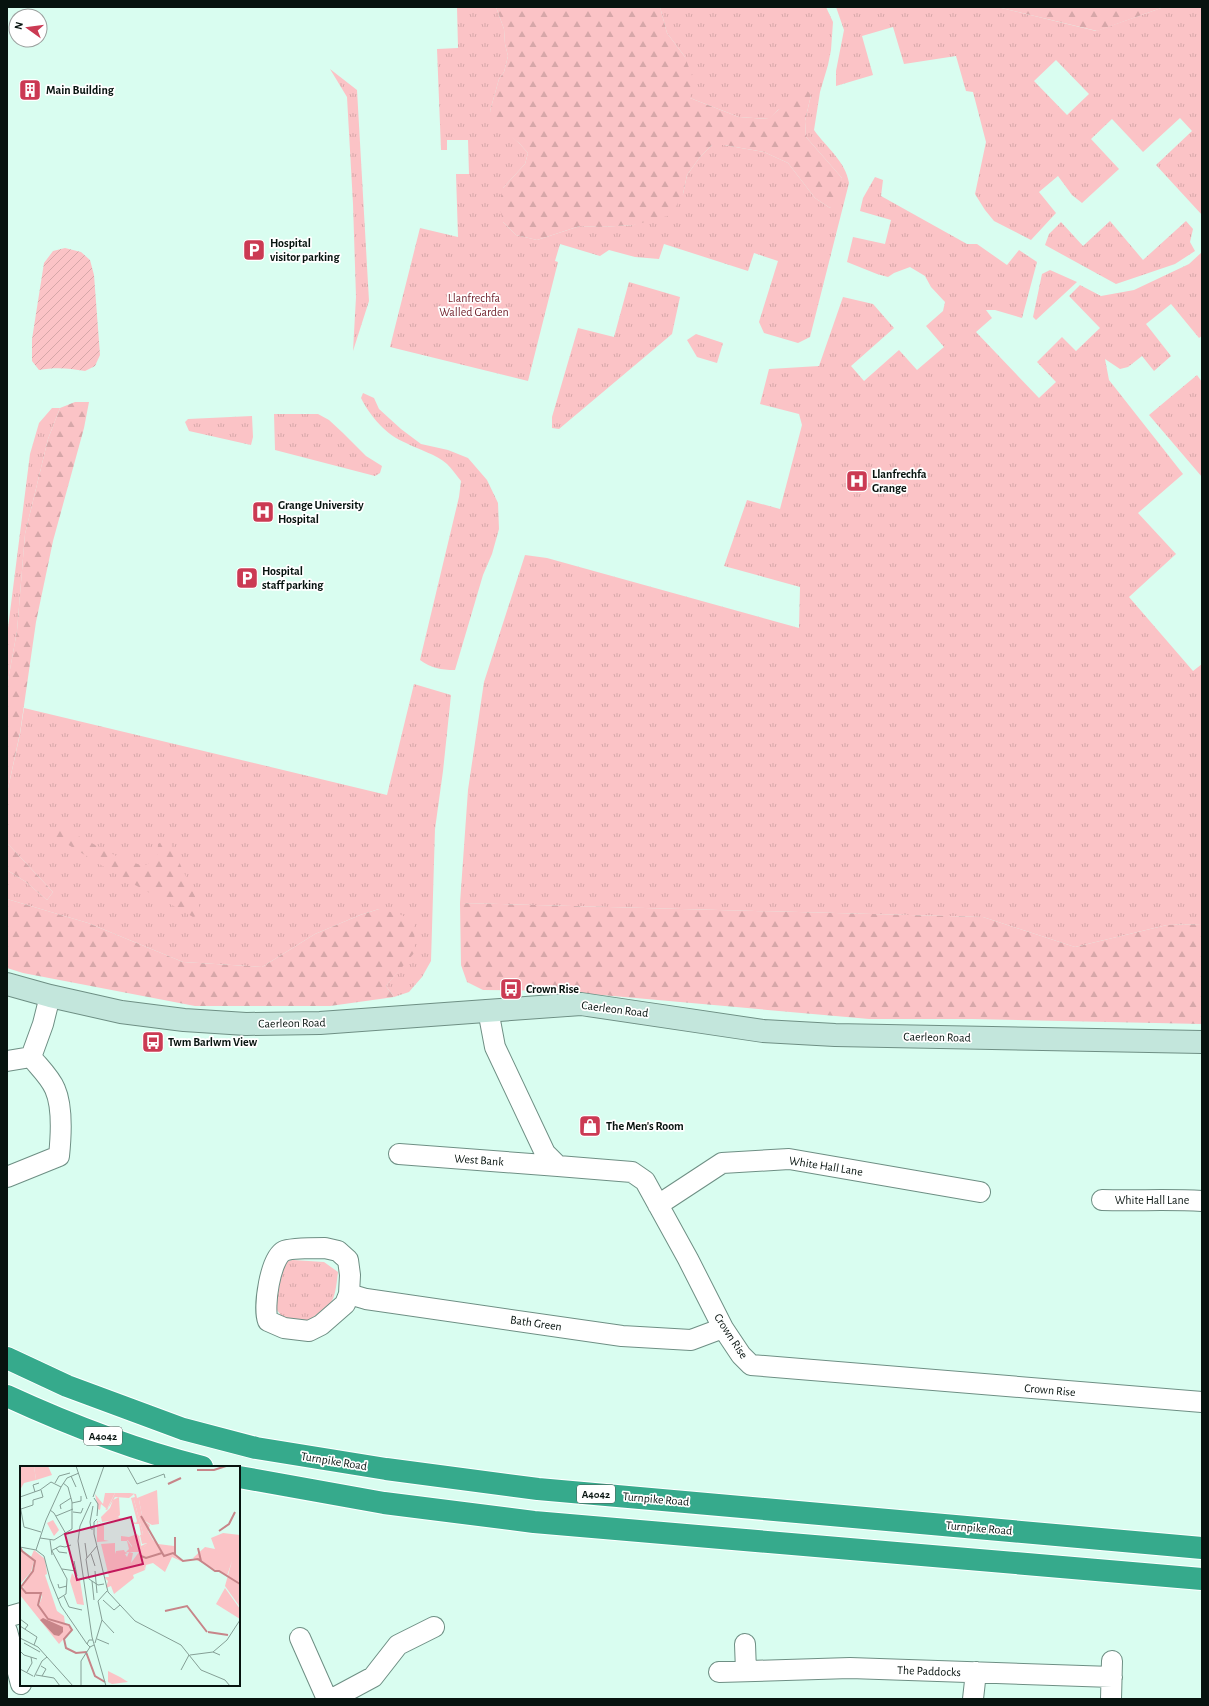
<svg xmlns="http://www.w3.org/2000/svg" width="1209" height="1706" font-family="'Alegreya Sans',sans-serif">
<defs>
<pattern id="grass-tufts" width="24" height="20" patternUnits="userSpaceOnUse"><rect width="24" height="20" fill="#fbc3c6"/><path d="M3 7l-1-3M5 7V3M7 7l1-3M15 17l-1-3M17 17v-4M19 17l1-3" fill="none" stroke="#d6a7a9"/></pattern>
<pattern id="forest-firs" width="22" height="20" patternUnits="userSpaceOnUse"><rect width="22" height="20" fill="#fbc3c6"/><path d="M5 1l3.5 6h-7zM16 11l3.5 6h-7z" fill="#d6a7a9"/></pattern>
<pattern id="garden-furrows" width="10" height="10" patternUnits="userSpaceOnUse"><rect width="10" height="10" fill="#fbc3c6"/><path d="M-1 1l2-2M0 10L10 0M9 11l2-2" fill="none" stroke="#d6a7a9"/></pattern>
</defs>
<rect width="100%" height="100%" fill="#d9fdf0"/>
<path fill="url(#grass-tufts)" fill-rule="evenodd" d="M 457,7 L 496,7 L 504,29 L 505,44 L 508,56 L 504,72 L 499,79 L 490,111 L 510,135 L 519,143 L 528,153 L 525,164 L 503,188 L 503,222 L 516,235 L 537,240 L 580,226 L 599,227 L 634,225 L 683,194 L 687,175 L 700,157 L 712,145 L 724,145 L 764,152 L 788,163 L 815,198 L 830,208 L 842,178 L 806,137 L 805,121 L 811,95 L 778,110 L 769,119 L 739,117 L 690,98 L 685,57 L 667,33 L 660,7 L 826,7 L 833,22 L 831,50 L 828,65 L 820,92 L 814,130 C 826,147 846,162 849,183 L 810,337 L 798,343 L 764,333 L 759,322 L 778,261 L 754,253 L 748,271 L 664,244 L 659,259 L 635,257 L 609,250 L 600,256 L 560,244 L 555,261 L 558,262 L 528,381 L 390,347 L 420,228 L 458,237 L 456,174 L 469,174 L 468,140 L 447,140 L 447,150 L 441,150 L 437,49 L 458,48 Z
M 836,7 L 997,7 L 1096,31 L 1164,7 L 1202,7 L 1202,215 L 1156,165 L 1192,131 L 1180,118 L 1143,152 L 1112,119 L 1091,139 L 1119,169 L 1082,203 L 1072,195 L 1058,176 L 1039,192 L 1056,213 L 1031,240 L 994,221 L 985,210 L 975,194 L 986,142 L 973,92 L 966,91 L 956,56 L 904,64 L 893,27 L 862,36 L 873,75 L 836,86 L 836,71 L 844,30 ZM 1056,60 L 1089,94 L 1067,115 L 1034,81 Z
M 330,69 L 357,90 L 369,301 L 353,351 L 356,297 L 353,204 L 347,97 Z
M 875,177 L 883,180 L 881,196 L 967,244 L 977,244 L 1007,265 L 1019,250 L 1037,262 L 1022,318 L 995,310 L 986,310 L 992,318 L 976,332 L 1039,398 L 1056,382 L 1037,362 L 1062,337 L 1076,351 L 1100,328 L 1069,296 L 1080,285 L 1101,296 L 1134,290 L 1189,264 L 1202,252 L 1202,336 L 1199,338 L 1171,304 L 1146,324 L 1171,356 L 1154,371 L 1142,356 L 1128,367 L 1120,369 L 1105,359 L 1109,380 L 1183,474 L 1138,513 L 1176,554 L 1129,597 L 1193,671 L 1202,664 L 1202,924 L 1167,925 L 1075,947 L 983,917 L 460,903 L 468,790 L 484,682 L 525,555 L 547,558 L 799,628 L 800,587 L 724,566 L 747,500 L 780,509 L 802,425 L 799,414 L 760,404 L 769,369 L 819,366 L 843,297 L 873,304 L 894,328 L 851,366 L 864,381 L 899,350 L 917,370 L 944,347 L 926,326 L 943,311 L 945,302 L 931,287 L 925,276 L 910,267 L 894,273 L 888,277 L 877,274 L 847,262 L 853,237 L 885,244 L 891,220 L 860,211 L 863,198 Z
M 1110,221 L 1143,260 L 1186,221 L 1193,229 L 1190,242 L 1195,251 L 1175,264 L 1116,284 L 1045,245 L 1049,234 L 1061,222 L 1083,246 Z
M 1050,270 L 1077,282 L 1036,320 L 1033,317 L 1042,274 Z
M 629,282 L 680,297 L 672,334 L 559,429 L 552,428 L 552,417 L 578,328 L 614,337 Z
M 696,334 L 723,343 L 717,363 L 697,357 L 687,340 Z
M 1197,375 L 1202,382 L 1202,477 L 1149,415 Z
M 363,393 L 374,398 L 379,409 L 401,429 L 421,444 L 448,450 L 468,458 L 487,480 L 498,503 L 499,529 L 492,554 L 483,575 L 455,670 C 441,670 431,668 420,660 L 459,497 L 461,481 C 457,476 452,469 447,464 C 436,454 419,450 406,443 C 386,435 370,416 361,398 Z
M 52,408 L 60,408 L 48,439 L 25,534 L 17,631 L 7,686 L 7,636 L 30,454 L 39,423 Z
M 274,414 L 318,414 L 329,420 L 343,433 L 366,456 L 382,466 L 380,473 L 375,476 L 275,450 Z
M 252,416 L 253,437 L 251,445 L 189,431 L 185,422 L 188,419 Z
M 414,684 L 451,695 L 443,771 L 435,829 L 431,961 L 422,977 L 409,992 L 394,997 L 386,986 L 400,969 L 379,909 L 360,915 L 315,934 L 262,967 L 183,962 L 88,923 L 7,899 L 7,870 L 26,882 L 47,900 L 53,892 L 7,843 L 7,793 L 20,734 L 24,708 L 387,795 Z
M 293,1260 L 324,1262 L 338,1272 C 334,1307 333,1303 305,1323 L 283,1318 L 277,1310 L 275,1304 L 277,1274 L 286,1261 Z"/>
<path fill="url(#forest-firs)" d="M 496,7 L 660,7 L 667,33 L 685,57 L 694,81 L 690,98 L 739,117 L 768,119 L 793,97 L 806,89 L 811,95 L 805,121 L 806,137 L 842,178 L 840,195 L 830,208 L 815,198 L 788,163 L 764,152 L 724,145 L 712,145 L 700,157 L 687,175 L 683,194 L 671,215 L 634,225 L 599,227 L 580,226 L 537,240 L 516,235 L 503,222 L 499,204 L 503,188 L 525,164 L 528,153 L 519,143 L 496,125 L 490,111 L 499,79 L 504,72 L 508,56 L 505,44 L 504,29 Z
M 997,7 L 1164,7 L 1097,31 Z
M 75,402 L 89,402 L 84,428 L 53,541 L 36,622 L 20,733 L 7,793 L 7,686 L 17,631 L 25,534 L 48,439 L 60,408 Z
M 61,827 L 122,859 L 144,866 L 157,858 L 158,844 L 168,838 L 199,905 L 201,915 L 193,917 L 172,905 L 124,879 L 49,833 Z
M 7,843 L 53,892 L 47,900 L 26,882 L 7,870 Z
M 7,899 L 88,923 L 183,962 L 262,967 L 315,934 L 360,915 L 379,909 L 399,914 L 414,921 L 415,952 L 386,986 L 394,997 L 330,1006 L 195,1006 L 23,973 L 7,968 Z
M 460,903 L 983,917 L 1075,947 L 1167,925 L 1202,924 L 1202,1024 L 972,1019 L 869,1019 L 557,991 L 483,990 L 467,982 L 461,965 Z"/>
<path fill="url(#garden-furrows)" d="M 65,248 L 81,252 L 90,260 L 94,275 L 100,355 L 95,366 L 85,371 C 69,368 55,367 39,370 L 32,361 L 32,339 L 44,263 L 53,251 Z"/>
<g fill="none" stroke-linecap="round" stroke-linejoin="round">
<g stroke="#6e8f84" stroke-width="22">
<path id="street" d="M 488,1010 L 495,1047 L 545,1153 L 558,1166 L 632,1172 L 645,1181 L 688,1259 L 723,1328 L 741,1355 L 751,1365 L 1202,1402
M 7,1061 L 31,1057 L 43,1024 L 50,996
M 399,1154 L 558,1166
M 7,1177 L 59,1156 C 61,1137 63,1107 55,1089 C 50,1077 39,1067 31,1057
M 1102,1200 C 1136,1201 1169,1199 1202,1201
M 658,1205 L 722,1163 L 789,1159 L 980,1192
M 325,1248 L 338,1251 L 348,1260 L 350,1275 L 349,1294 L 345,1304 L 321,1325 L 309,1331 L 284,1328 L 268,1321 C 263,1308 270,1258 284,1251 C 290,1248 317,1248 325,1248 Z
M 349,1294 L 366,1299 L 622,1336 L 691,1340 L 723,1328
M 7,1617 L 21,1613
M 7,1631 L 21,1684
M 300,1638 L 327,1699
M 745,1644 L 746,1671
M 719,1672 L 850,1668 L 1112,1677
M 332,1699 L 373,1677 L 398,1645 L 434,1627
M 973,1699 L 976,1672
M 1111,1699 L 1112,1661"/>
</g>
<g stroke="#6e8f84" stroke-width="24">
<path id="secondary" d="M 7,984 L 50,996 L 121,1012 L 184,1020 L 246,1024 L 320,1023 L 581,1004 L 763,1031 L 835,1035 L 1202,1042"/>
</g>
<g stroke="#fff" stroke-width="24">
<path id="highway" d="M 7,1358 L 67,1386 L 183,1429 L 256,1448 L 386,1469 L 538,1489 L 1202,1548
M 7,1396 C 70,1425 135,1450 202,1467
M 239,1477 L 384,1503 L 534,1522 L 1202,1579"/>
</g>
<use href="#street" stroke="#fff" stroke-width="20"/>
<use href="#secondary" stroke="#c3e6dc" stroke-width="22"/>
<use href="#highway" stroke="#36aa8c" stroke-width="22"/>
</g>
<defs>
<g id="building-square" transform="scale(1.15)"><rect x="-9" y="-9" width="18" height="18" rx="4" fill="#cb3a53" stroke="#fff"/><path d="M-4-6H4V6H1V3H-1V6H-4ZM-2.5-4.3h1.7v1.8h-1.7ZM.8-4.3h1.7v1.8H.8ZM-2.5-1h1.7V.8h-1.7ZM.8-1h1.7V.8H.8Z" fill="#fff"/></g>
<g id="parking-square" transform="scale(1.15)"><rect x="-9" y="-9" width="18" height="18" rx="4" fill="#cb3a53" stroke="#fff"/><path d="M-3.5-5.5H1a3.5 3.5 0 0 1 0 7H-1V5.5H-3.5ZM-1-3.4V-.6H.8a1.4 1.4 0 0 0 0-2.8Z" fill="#fff"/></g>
<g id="hospital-square" transform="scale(1.15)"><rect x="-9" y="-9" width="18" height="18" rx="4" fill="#cb3a53" stroke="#fff"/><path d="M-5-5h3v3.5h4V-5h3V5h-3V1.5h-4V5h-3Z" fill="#fff"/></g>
<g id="bus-square" transform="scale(1.15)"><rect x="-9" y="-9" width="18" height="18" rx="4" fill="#cb3a53" stroke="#fff"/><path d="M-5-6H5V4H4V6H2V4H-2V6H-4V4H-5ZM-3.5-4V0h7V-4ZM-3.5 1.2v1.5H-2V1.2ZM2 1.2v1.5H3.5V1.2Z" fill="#fff"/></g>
<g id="shop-square" transform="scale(1.15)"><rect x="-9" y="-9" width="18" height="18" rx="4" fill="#cb3a53" stroke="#fff"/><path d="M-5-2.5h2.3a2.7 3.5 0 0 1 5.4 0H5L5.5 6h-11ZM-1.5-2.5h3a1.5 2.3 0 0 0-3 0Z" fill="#fff"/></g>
</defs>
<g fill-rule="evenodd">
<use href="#building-square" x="30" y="90"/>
<use href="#parking-square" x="254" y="250"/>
<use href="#hospital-square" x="857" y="481"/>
<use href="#hospital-square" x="263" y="512"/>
<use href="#parking-square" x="247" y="578"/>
<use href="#bus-square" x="511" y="989"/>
<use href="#bus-square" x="153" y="1042"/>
<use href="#shop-square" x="590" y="1126"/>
</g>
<g text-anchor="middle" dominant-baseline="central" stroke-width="3.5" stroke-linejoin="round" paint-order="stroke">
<g fill="#fff" stroke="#515a57" stroke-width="1">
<rect x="84" y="1427" width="38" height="18" rx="3"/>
<rect x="577" y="1485" width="38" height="18" rx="3"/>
</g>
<g font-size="11" font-weight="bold" fill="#07130f">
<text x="103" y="1436">A4042</text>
<text x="596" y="1494">A4042</text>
</g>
<g font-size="12" font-weight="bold" fill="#07130f" stroke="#fff" text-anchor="start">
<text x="46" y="90">Main Building</text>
<text x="270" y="243">Hospital<tspan x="270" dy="14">visitor parking</tspan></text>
<text x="872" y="474">Llanfrechfa<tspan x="872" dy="14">Grange</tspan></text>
<text x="278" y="505">Grange University<tspan x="278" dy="14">Hospital</tspan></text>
<text x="262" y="571">Hospital<tspan x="262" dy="14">staff parking</tspan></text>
<text x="526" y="989">Crown Rise</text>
<text x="168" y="1042">Twm Barlwm View</text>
<text x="606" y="1126">The Men's Room</text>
</g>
<g font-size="12" fill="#72232e" stroke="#fff">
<text x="474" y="298">Llanfrechfa<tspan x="474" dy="14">Walled Garden</tspan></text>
</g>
<g font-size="12" fill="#07130f" stroke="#fff">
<text transform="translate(615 1009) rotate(7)">Caerleon Road</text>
<text transform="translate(292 1023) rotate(-1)">Caerleon Road</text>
<text transform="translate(937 1037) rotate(1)">Caerleon Road</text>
<text transform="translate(479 1160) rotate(4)">West Bank</text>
<text transform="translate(826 1166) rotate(9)">White Hall Lane</text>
<text x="1152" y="1200">White Hall Lane</text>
<text transform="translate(536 1323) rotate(8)">Bath Green</text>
<text transform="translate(731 1336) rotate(57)">Crown Rise</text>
<text transform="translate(1050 1390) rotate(5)">Crown Rise</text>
<text transform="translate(334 1461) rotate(9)">Turnpike Road</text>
<text transform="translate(656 1499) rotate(5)">Turnpike Road</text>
<text transform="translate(979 1528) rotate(5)">Turnpike Road</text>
<text transform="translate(929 1671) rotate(2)">The Paddocks</text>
</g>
</g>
<g transform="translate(20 1466)">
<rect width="220" height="220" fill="#d9fdf0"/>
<path d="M 0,0 L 14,0 L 16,14 L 4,17 L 0,24 ZM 137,24 L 139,58 L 132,59 L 123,54 L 119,34 L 114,34 L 123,68 L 121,69 L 119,58 L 114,58 L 114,56 L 116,57 L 117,55 L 111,32 L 115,31 L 114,28 L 109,32 L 95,31 L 87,44 L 85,43 L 88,42 L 95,27 L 110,27 L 116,28 L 117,32 ZM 99,31 L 100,49 L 98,51 L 102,53 L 82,56 L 81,51 L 90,42 L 93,34 ZM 77,55 L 79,55 L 83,58 L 94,57 L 96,57 L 84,58 L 78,55 L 77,60 L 84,59 L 84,74 L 89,75 L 77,76 ZM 203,67 L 220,69 L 220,141 L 205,120 L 212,95 L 207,110 L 173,92 L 185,81 L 195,83 L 191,72 ZM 117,68 L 120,71 L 107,74 L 114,84 L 114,79 L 120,73 L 121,80 L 127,77 L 120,88 L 125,104 L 113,109 L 114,112 L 94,128 L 91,120 L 86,122 L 88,115 L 84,111 L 89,111 L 81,78 L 95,77 L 95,88 L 96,85 L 104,84 L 105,86 L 108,87 L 105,88 L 107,91 L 109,86 L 113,87 L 111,97 L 119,86 L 106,86 L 109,83 L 107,75 L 101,75 L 101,70 L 109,71 ZM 14,84 L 25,93 L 27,108 L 25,109 L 37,145 L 44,150 L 45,158 L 51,162 L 51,165 L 39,178 L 0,129 L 0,87 L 2,86 L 14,95 L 11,106 L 1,117 L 1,121 L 6,127 L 21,128 L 17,139 L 21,145 L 19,139 L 22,131 L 21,126 L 6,126 L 2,119 L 13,106 L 15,101 L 15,94 L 11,91 ZM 205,122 L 220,143 L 220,153 L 196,138 ZM 88,205 L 100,211 L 108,216 L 92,218 L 88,216 Z" fill="#fbc3c6"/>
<path d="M 14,0 L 28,0 L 32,9 L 16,14 ZM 85,27 L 95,27 L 87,43 L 81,38 L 80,44 L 78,43 L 75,28 L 83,38 ZM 114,34 L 119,34 L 123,54 L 130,59 L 128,65 L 133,74 L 138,78 L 154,80 L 155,90 L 164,95 L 163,96 L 152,91 L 145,106 L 133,97 L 126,99 L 125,104 L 120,87 L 127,77 L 122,78 L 120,69 L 123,68 ZM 33,54 L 39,64 L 34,70 L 27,57 ZM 112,71 L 119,70 L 120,75 L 114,79 L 115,83 L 112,85 L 112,80 L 107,73 ZM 52,107 L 56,113 L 60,114 L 64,139 L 57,138 L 50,115 Z" fill="#fbc3c6"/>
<path d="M 10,0 L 12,5 L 5,9 L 13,6 L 15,11 L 5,15 L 1,4 Z" fill="#fbc3c6"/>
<path d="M 23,152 L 43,161 L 43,166 L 39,170 L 34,169 L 20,154 Z" fill="#c78589"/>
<path fill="none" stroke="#c78589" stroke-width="2" d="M 177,4 L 194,4 L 206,0M 148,18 L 161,12M 121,50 L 144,90 L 153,87 L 163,95 L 178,93 L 195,105 L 199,105 L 220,118M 199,65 L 209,58 L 215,46M 0,81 L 2,85 L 15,95 L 13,105 L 1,121 L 6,127 L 21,127 L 18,139 L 28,153 L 49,159 L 52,164 L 44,173 L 46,182 L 56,187 L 66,186 L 75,210 L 85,216M 178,82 L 181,95M 155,88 L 155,71M 121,90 L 126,92 L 142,87M 145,145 L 167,140 L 187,166M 188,166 L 208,169"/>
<path fill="none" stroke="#859f96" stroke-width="1" d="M 56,0 L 67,33M 107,0 L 117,18 L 144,8 L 145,12M 51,10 L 56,21M 35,17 L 39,10 L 50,7M 15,26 L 13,19 L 19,17M 0,31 L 20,24 L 31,16 L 41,21M 73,31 L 84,0M 74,32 L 78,38 L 77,50M 71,36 L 60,60 L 58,75 L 72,171 L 86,220M 52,37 L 61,35 L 61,30M 0,39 L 4,61 L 21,66M 1,43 L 13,39 L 13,34 L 23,31 L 21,24M 41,43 L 40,39 L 51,32M 30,44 L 34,47 L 46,68M 53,46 L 61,47 L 63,42M 36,50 L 53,43M 77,53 L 74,56 L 74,68 L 88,126 L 115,155 L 161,179 L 181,204 L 205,214 L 210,220M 73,63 L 71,63 L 70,56 L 73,40M 20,72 L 34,74 L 52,63 L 52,36 L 48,21 L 43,17M 30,74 L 32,89M 65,77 L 67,92M 77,80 L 66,93 L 69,113 L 78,119 L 84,118M 0,81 L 16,84 L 24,90 L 30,113 L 41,140 L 67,178M 36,82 L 39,86 L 47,87M 16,84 L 26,54 L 41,21 L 47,12 L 59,7M 31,85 L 40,80 L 45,81 L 51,79M 32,85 L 47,113 L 46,128 L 38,133M 71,88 L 75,100M 54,95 L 57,110M 42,103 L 56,105M 75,105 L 77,127M 72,115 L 74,134M 38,118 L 39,122 L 47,120M 44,130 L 49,141 L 62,144M 83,134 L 94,144 L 100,139M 0,153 L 8,159 L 5,163M 82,154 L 94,167M 0,160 L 17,171 L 14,179M 0,172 L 18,181 L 53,220M 77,173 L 89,178M 73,174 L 69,174 L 67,178 L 70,181 L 74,179M 4,177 L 20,186M 75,177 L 82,154 L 78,135 L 87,125M 0,185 L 4,189 L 17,193M 193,186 L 207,174 L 220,154M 170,189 L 193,186 L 200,189M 21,200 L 26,203 L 22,210M 0,203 L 13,210M 161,204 L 169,189M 7,206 L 12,197 L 11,191M 16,209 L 34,212 L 40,220M 14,211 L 22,195 L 27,191M 61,220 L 61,195 L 70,181"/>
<path fill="#c2185b" fill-opacity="0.15" stroke="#c2185b" stroke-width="2" d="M 111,51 L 123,98 L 57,114 L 45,68 Z"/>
<rect width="220" height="220" fill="none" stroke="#07130f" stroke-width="2"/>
</g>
<rect width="1209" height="1706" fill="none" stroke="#07130f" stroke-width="16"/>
<g transform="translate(28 28) rotate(284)"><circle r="19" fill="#ffffff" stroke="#9ca19f"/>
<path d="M0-3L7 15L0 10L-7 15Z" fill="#cb3a53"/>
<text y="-6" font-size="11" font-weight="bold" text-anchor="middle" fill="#07130f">N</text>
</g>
</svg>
